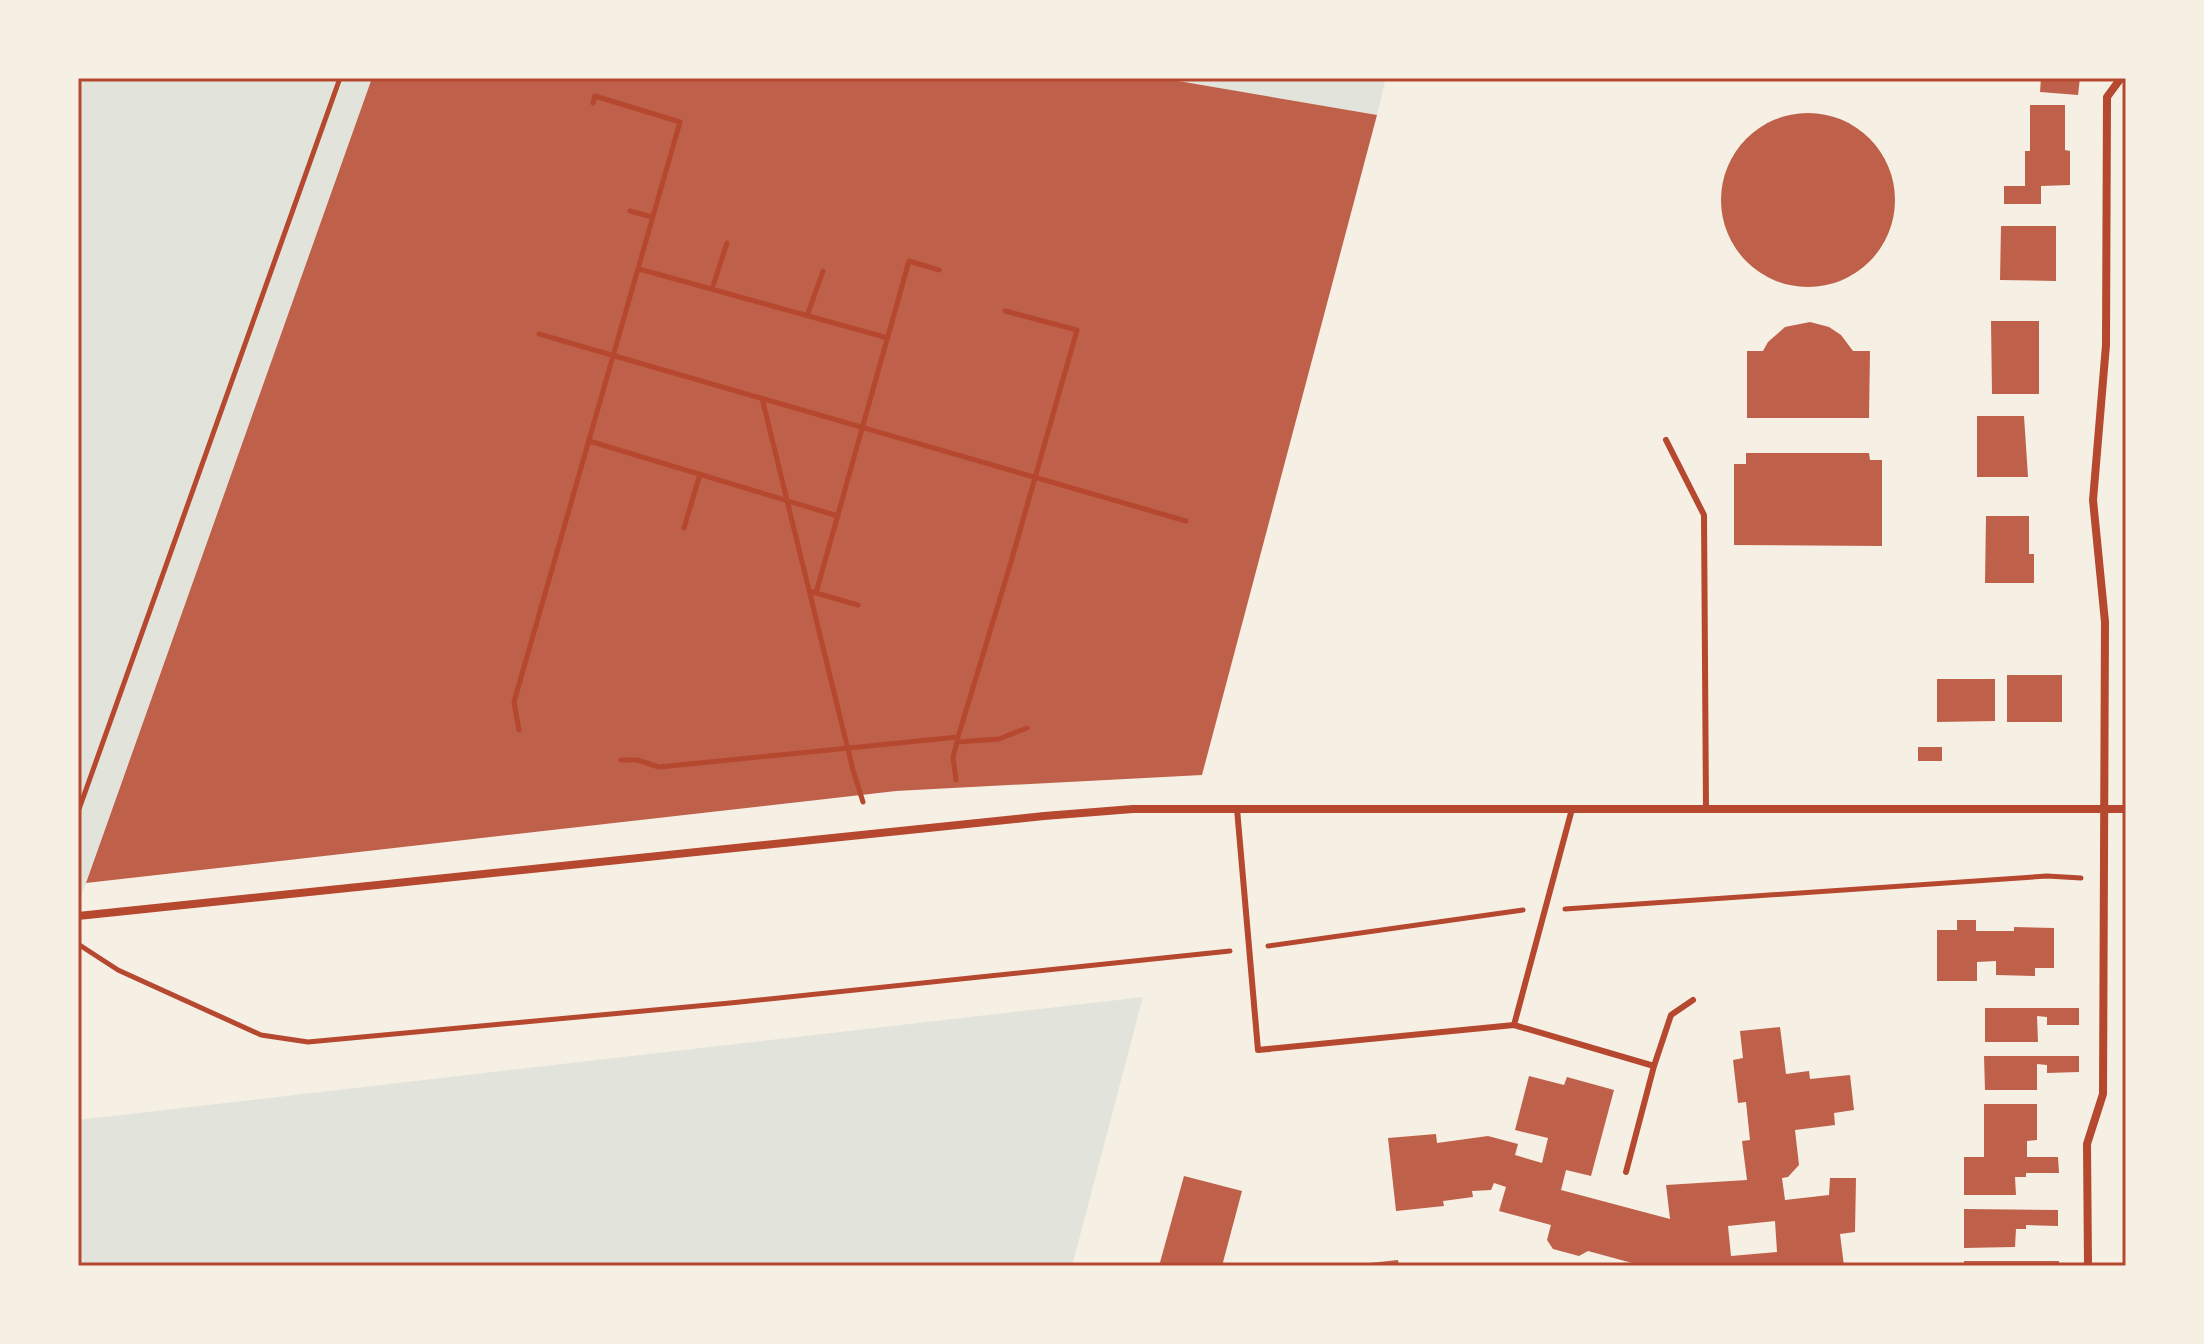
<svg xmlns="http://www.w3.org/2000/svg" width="2204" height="1344" font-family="'Source Sans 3',sans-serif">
<rect width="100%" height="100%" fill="#f6efe4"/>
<path fill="#e2e4dc" d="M 78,78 L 372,78 L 78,905 Z
M 1161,78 L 1386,78 L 1377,115 Z
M 1143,997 L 1072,1266 L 78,1266 L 78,1120 Z"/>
<path fill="#bf614a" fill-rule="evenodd" d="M 372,78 L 1161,78 L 1377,115 L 1202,775 L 896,791 L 86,883 Z
M 2041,78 L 2080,78 L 2078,95 L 2040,92 Z
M 2030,105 L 2065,105 L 2065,150 L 2070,151 L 2070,185 L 2041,186 L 2041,204 L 2004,204 L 2004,186 L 2025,186 L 2025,151 L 2030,151 Z
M1721 200a87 87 0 1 1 174 0a87 87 0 1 1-174 0Z
M 2001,226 L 2056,226 L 2056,281 L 2000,280 Z
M 1991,321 L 2039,321 L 2039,394 L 1992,394 Z
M 1810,322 L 1829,327 L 1841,335 L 1853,351 L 1870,351 L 1869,418 L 1747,418 L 1747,351 L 1763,351 L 1768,342 L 1785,327 Z
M 1977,416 L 2024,416 L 2028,477 L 1977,477 Z
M 1746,453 L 1869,453 L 1870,460 L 1882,460 L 1882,546 L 1734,545 L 1734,464 L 1746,464 Z
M 1986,516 L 2029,516 L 2029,554 L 2034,554 L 2034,583 L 1985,583 Z
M 2007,675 L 2062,675 L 2062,722 L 2007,722 Z
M 1937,679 L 1995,679 L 1995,721 L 1937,722 Z
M 1918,747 L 1942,747 L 1942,761 L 1918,761 Z
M 1957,920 L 1976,920 L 1976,931 L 2014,931 L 2014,927 L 2054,928 L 2054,968 L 2035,968 L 2035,976 L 1996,975 L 1996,961 L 1977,962 L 1977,981 L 1937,981 L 1937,930 L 1957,930 Z
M 1985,1008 L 2079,1008 L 2079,1025 L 2047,1025 L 2047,1017 L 2037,1016 L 2038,1042 L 1985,1042 Z
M 1780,1027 L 1786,1074 L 1809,1071 L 1810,1079 L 1850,1075 L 1854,1110 L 1834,1113 L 1835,1125 L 1795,1130 L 1799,1165 L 1788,1177 L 1782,1178 L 1785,1200 L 1829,1195 L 1830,1178 L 1856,1178 L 1855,1232 L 1840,1234 L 1844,1266 L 1643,1266 L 1588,1251 L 1579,1256 L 1553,1249 L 1547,1240 L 1551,1225 L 1499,1211 L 1506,1187 L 1494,1183 L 1491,1190 L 1472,1191 L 1473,1197 L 1443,1201 L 1444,1206 L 1396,1211 L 1388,1138 L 1436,1134 L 1437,1143 L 1488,1136 L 1518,1144 L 1515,1155 L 1542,1163 L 1548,1138 L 1515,1130 L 1529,1076 L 1564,1085 L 1567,1077 L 1614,1090 L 1591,1176 L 1566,1170 L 1561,1190 L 1670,1219 L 1666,1185 L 1747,1180 L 1742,1141 L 1750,1140 L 1746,1102 L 1738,1103 L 1733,1060 L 1743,1058 L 1740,1031 ZM 1775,1221 L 1777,1252 L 1731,1256 L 1728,1226 Z
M 1984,1056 L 2079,1056 L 2079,1072 L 2047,1073 L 2047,1065 L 2037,1064 L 2037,1090 L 1985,1090 Z
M 1984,1104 L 2037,1104 L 2037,1140 L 2027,1141 L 2027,1157 L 2058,1157 L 2059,1173 L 2026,1173 L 2026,1177 L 2015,1177 L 2016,1195 L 1964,1195 L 1964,1157 L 1984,1157 Z
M 1184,1176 L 1242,1191 L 1222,1266 L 1159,1266 Z
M 1964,1209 L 2058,1210 L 2058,1226 L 2026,1225 L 2026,1229 L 2016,1229 L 2015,1247 L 1964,1248 Z
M 1398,1260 L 1399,1266 L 1360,1266 L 1360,1264 Z
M 1964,1261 L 2059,1261 L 2059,1266 L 1964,1266 Z"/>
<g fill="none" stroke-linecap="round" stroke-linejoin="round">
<path stroke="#b5482f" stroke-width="5" d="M 630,211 L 652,217
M 639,269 L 888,338
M 712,289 L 727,243
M 807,316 L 823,271
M 539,334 L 1186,521
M 762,398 L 853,770 L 863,802
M 589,441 L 838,516
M 684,528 L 700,474
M 809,591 L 858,605
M 816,593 L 909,261 L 939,270
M 519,730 L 514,702 L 680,122 L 595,96 L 593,103
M 957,742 L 999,739 L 1027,728
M 621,760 L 637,760 L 659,767 L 958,737 L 1011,562 L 1077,330 L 1005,311
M 956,780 L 953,757 L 957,742
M 78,812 L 340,78
M 1565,909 L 2047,876 L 2081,878
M 78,944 L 118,970 L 261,1035 L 308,1042 L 730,1003 L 1230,951
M 1268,946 L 1523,910"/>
<path stroke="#b5482f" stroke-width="6" d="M 1666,440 L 1704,515 L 1706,809
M 1237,809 L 1258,1050 L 1514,1025 L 1654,1066
M 1514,1025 L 1572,809
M 1626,1172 L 1654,1066 L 1671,1015 L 1693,1000"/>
<path stroke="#b5482f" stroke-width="8" d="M 78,916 L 1044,816 L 1133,809 L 2126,809
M 2088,1266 L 2087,1144 L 2103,1094 L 2105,622 L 2093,500 L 2106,345 L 2107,97 L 2121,78"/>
</g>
<rect width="2204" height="1344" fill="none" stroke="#f6efe4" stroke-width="160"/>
<rect x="80" y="80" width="2044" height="1184" fill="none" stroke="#b5482f" stroke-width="3"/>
</svg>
